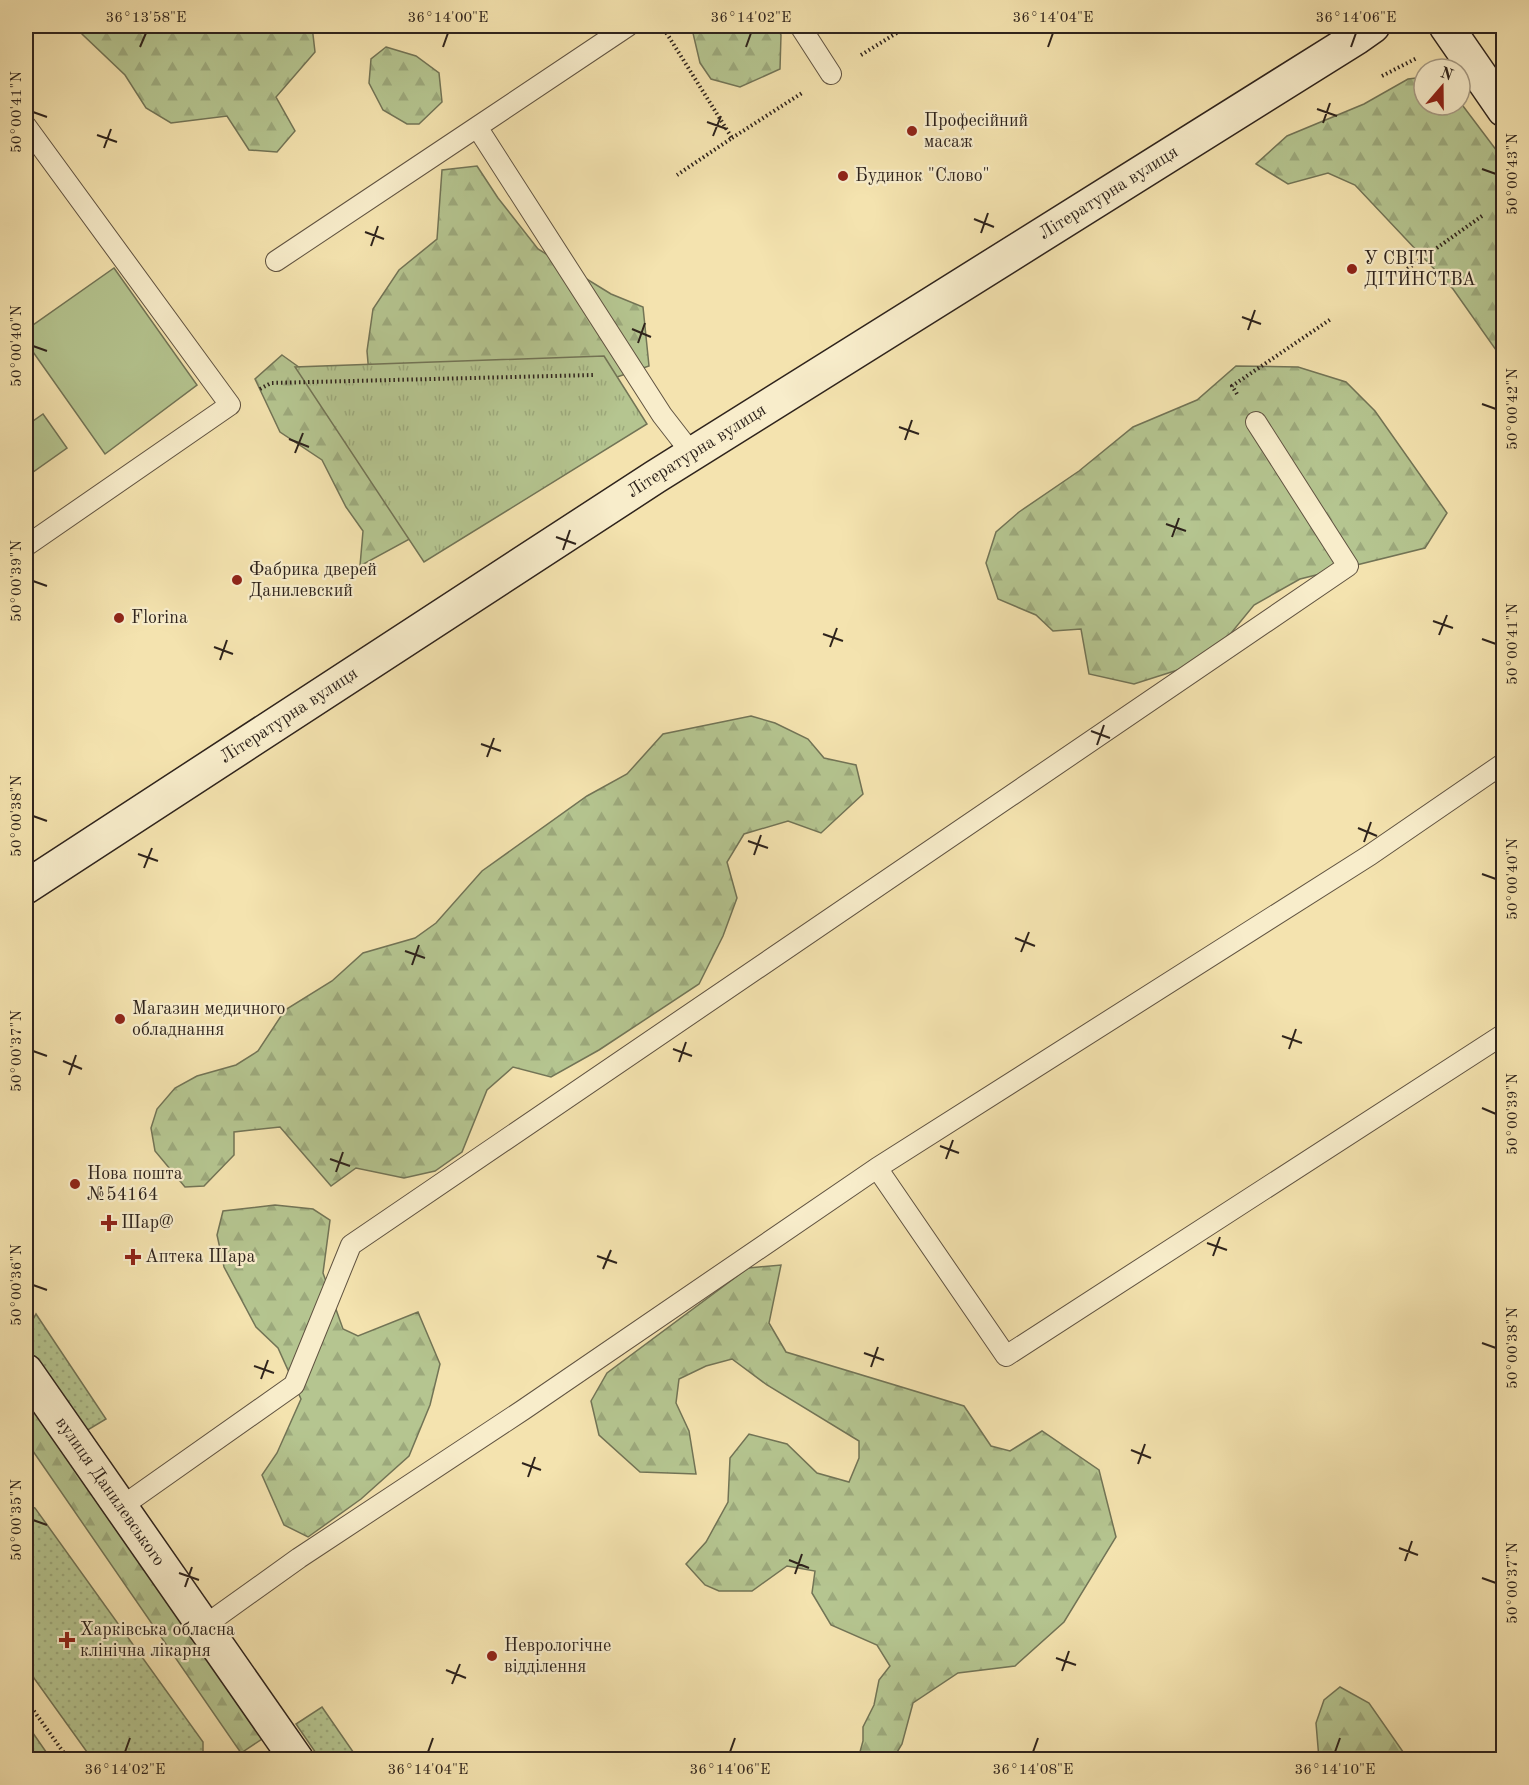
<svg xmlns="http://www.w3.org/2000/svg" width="1529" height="1785" font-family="'Old Standard TT',serif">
<defs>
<pattern id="grass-dots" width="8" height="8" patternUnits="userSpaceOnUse" patternTransform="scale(1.5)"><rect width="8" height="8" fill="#b5c590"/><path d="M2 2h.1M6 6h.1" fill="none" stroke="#9ca97c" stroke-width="1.8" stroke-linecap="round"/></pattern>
<pattern id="forest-firs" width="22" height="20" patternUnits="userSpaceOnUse" patternTransform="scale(1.5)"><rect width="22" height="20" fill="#b5c590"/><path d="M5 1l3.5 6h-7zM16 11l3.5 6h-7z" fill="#9ca97c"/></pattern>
<pattern id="park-tufts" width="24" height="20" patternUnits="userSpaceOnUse" patternTransform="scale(1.5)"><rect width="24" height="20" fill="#b5c590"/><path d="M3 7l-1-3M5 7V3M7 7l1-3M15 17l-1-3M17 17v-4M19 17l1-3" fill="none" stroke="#9ca97c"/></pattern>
</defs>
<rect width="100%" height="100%" fill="#f4e3af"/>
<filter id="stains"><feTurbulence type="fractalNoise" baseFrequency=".00333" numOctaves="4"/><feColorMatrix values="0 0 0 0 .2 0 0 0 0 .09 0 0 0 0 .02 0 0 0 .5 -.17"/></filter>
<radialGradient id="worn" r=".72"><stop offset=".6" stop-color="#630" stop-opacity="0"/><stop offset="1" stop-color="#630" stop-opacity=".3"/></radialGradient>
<path fill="url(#grass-dots)" stroke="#727456" stroke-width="1.5" d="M 36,1314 L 106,1419 L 81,1434 L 26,1349 L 26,1331 Z
M 26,1504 L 35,1508 L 203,1742 L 203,1752 L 200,1759 L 92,1759 L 26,1667 Z
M 322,1707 L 358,1759 L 320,1759 L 296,1724 Z
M 26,1723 L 51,1759 L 26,1759 Z"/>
<path fill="url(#forest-firs)" stroke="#727456" stroke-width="1.5" d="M 79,26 L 312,26 L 315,52 L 276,97 L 295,131 L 277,152 L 249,150 L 227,116 L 171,123 L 146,108 L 125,75 L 82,34 Z
M 694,26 L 776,26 L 781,35 L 780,69 L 740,87 L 711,79 L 700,63 L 692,29 Z
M 386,47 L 416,56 L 439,73 L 442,102 L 419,124 L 407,124 L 383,110 L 369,83 L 371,59 Z
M 1424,77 L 1424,105 L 1460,105 L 1460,102 L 1503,159 L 1503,360 L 1453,289 L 1355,185 L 1328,173 L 1288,184 L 1256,164 L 1287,136 L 1364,104 L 1408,79 Z
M 477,166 L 498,198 L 538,249 L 611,294 L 643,307 L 649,366 L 617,377 L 372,409 L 367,351 L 373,309 L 399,270 L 437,239 L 442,170 Z
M 282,355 L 356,408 L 417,535 L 360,566 L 363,531 L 346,507 L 322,460 L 280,432 L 255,379 Z
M 1236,366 L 1298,367 L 1346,382 L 1375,411 L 1447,513 L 1425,548 L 1300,579 L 1254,605 L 1209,660 L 1134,684 L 1089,674 L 1081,629 L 1053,631 L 1036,615 L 998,599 L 986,563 L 996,532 L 1019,512 L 1079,471 L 1133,427 L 1197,400 Z
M 751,716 L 775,723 L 808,739 L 824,758 L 856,765 L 863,794 L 821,833 L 788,821 L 744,834 L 727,862 L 737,898 L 723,936 L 699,984 L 599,1050 L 551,1077 L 513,1067 L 487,1090 L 462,1152 L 435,1171 L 404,1178 L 356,1168 L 331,1186 L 280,1127 L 234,1132 L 234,1155 L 204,1186 L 185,1187 L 155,1151 L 151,1128 L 157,1109 L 175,1088 L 197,1076 L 236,1065 L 258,1051 L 285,1010 L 332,981 L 363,953 L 415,938 L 436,923 L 482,871 L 587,796 L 627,774 L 663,734 Z
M 275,1205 L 313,1209 L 330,1220 L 323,1273 L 343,1329 L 358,1336 L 418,1312 L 440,1364 L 430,1405 L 409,1456 L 361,1499 L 308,1537 L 284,1525 L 262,1475 L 277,1453 L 301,1399 L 278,1348 L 256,1327 L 224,1267 L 217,1235 L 223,1211 Z
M 781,1265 L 769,1323 L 786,1352 L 964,1406 L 991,1446 L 1010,1451 L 1042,1431 L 1099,1470 L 1116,1537 L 1064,1622 L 1015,1666 L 958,1673 L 913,1703 L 902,1744 L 893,1759 L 858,1759 L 863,1741 L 863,1727 L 874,1705 L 879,1680 L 890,1666 L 877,1645 L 831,1625 L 812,1593 L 815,1571 L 787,1566 L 752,1591 L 719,1591 L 705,1585 L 686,1564 L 706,1542 L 728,1502 L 730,1458 L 749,1434 L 787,1444 L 817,1473 L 849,1482 L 859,1458 L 859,1441 L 767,1385 L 732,1359 L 706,1366 L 679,1379 L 676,1403 L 689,1431 L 696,1474 L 640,1472 L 599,1435 L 591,1401 L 607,1373 L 748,1268 Z
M 26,1397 L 262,1739 L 241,1753 L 26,1441 Z
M 1340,1687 L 1369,1703 L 1408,1759 L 1319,1759 L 1316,1723 L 1324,1700 Z"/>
<path fill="url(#park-tufts)" stroke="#727456" stroke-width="1.5" d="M 604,356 L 647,424 L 424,562 L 295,367 Z"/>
<path fill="#b5c590" stroke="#727456" stroke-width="1.5" d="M 114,268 L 197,385 L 105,454 L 26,342 L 26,330 Z
M 43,414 L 67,448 L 26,477 L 26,426 Z"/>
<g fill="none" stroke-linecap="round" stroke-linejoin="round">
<g stroke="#605341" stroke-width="22">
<path id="lane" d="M 628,26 L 477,127 L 662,415 L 693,455
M 800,26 L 831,74
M 26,126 L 230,405 L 26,546
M 276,261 L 477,127
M 877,1168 L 1370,855 L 1504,763
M 121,1507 L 294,1385 L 351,1245 L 1348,566 L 1256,422
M 204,1626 L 299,1558 L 523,1410 L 877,1168 L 1006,1356 L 1504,1034"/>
</g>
<g stroke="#2e231c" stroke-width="36">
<g id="secondary">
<path d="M 1446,26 L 1504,110"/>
<path id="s1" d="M 26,887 L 655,477 L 1356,38 L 1373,26"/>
<path id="s2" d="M 26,1371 L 297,1760"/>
</g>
</g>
<path stroke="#2e231c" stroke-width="4" stroke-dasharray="1.5 3" stroke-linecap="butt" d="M 664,29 L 732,138 L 677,175
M 861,55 L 908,26
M 1382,76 L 1417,58
M 732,138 L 802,93
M 1400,274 L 1482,216
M 260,389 L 271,383 L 593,375
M 1237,394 L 1232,386 L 1331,319
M 26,1700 L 69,1760"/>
<use href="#lane" stroke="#f8edcb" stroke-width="20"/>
<use href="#secondary" stroke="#f8edcb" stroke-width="33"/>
</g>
<path fill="none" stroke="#2e231c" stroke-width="2" d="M 140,47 L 146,33M 443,47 L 448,33M 746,47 L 751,33M 1048,47 L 1053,33M 1351,47 L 1356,33M 1317,109 L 1337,116M 33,112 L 47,117M 707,122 L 727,129M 1323,123 L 1330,103M 97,135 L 117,142M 713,136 L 721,116M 104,148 L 111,129M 1482,169 L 1496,174M 974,219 L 994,227M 365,232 L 384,239M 981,233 L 988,213M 371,246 L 378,226M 1242,317 L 1261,324M 632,329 L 651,337M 1248,330 L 1255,310M 638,343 L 645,323M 33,346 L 47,351M 1482,404 L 1496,409M 899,427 L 919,434M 289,439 L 309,447M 905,440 L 912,420M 295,453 L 303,433M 1166,524 L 1186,531M 556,537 L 576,544M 1172,537 L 1179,518M 563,550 L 570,530M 33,581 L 47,586M 1433,621 L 1453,628M 823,634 L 843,641M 1439,635 L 1447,615M 1482,639 L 1496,644M 214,647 L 233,654M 830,647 L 837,628M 220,660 L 227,640M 1091,731 L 1110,738M 481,744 L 501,751M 1097,745 L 1104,725M 487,757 L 494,738M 33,816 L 47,821M 1358,828 L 1377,836M 748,841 L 768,848M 1364,842 L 1371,822M 138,854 L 158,861M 754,855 L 761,835M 144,868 L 152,848M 1482,874 L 1496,879M 1015,938 L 1035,946M 405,951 L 425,958M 1021,952 L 1029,932M 412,965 L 419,945M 1282,1036 L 1302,1043M 673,1049 L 692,1056M 1289,1049 L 1296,1029M 33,1051 L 47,1056M 63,1061 L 82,1069M 679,1062 L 686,1042M 69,1075 L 76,1055M 1482,1108 L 1496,1114M 940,1146 L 959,1153M 330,1159 L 350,1166M 946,1159 L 953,1140M 336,1172 L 343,1152M 1207,1243 L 1227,1250M 597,1256 L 617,1263M 1213,1256 L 1220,1237M 603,1269 L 611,1250M 33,1285 L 47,1290M 1482,1343 L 1496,1348M 864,1353 L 884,1360M 254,1366 L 274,1373M 871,1367 L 878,1347M 261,1379 L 268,1360M 1131,1450 L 1151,1458M 522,1463 L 541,1470M 1138,1464 L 1145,1444M 528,1477 L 535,1457M 33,1520 L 47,1525M 1399,1548 L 1418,1555M 789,1560 L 809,1568M 1405,1561 L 1412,1541M 179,1573 L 199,1580M 795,1574 L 802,1554M 1482,1578 L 1496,1583M 185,1587 L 192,1567M 1056,1658 L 1076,1665M 446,1670 L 466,1678M 1062,1671 L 1069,1651M 452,1684 L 460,1664M 125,1752 L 130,1738M 428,1752 L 433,1738M 730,1752 L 735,1738M 1033,1752 L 1038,1738M 1335,1752 L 1340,1738"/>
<g fill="#8f2418" stroke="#f8edcb" stroke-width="2">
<circle cx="912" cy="131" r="6"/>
<circle cx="843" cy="176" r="6"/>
<circle cx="1352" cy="269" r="6"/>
<circle cx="237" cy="580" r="6"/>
<circle cx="119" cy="618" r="6"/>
<circle cx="120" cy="1019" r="6"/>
<circle cx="75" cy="1184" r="6"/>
<path d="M106 1214h6v6h6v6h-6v6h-6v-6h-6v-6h6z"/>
<path d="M130 1248h6v6h6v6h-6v6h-6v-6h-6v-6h6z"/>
<path d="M64 1631h6v6h6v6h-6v6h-6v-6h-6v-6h6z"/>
<circle cx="492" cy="1656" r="6"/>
</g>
<g text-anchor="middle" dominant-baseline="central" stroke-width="4.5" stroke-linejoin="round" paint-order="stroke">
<g font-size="18" fill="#2e231c" stroke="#f8edcb" text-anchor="start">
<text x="924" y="121">Професійний<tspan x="924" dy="21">масаж</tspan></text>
<text x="855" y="176">Будинок "Слово"</text>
<text x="1364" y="259">У СВІТІ<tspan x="1364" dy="21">ДІТИНСТВА</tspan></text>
<text x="249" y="570">Фабрика дверей<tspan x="249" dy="21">Данилевский</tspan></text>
<text x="131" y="618">Florina</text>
<text x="132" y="1009">Магазин медичного<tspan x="132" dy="21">обладнання</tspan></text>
<text x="87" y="1174">Нова пошта<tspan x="87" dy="21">№54164</tspan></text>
<text x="121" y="1223">Шар@</text>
<text x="145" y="1257">Аптека Шара</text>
<text x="80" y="1630">Харківська обласна<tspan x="80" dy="21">клінічна лікарня</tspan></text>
<text x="504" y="1646">Неврологічне<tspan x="504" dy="21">відділення</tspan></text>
</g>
<g font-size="18" fill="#2e231c" stroke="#f8edcb">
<text stroke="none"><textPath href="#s1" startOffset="1286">Літературна вулиця</textPath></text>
<text stroke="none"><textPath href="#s1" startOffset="800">Літературна вулиця</textPath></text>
<text stroke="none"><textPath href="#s1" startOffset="314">Літературна вулиця</textPath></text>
<text stroke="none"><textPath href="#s2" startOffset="147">вулиця Данилевського</textPath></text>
</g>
</g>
<rect width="1529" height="1785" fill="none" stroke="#f4e3af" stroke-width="66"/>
<g transform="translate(1442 87) rotate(20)"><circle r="28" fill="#f8edcb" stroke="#a79c85" stroke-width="1.5"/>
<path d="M0-4.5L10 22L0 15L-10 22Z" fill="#8f2418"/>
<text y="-9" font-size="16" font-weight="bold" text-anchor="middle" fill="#2e231c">N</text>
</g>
<rect x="33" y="33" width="1463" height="1719" fill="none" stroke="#2e231c" stroke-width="2"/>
<g font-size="15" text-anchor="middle" fill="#2e231c">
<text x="146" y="22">36°13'58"E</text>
<text x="448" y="22">36°14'00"E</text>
<text x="751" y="22">36°14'02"E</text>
<text x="1053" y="22">36°14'04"E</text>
<text x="1356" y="22">36°14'06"E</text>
<text transform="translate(16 112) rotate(-90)" y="5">50°00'41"N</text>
<text transform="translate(1512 174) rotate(-90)" y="5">50°00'43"N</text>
<text transform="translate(16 346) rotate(-90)" y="5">50°00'40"N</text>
<text transform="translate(1512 409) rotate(-90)" y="5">50°00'42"N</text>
<text transform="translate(16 581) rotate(-90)" y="5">50°00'39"N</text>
<text transform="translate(1512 644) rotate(-90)" y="5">50°00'41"N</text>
<text transform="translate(16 816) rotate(-90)" y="5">50°00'38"N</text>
<text transform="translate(1512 879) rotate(-90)" y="5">50°00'40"N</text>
<text transform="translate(16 1051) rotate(-90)" y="5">50°00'37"N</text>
<text transform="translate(1512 1114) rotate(-90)" y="5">50°00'39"N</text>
<text transform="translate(16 1285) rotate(-90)" y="5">50°00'36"N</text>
<text transform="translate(1512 1348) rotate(-90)" y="5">50°00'38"N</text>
<text transform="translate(16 1520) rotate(-90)" y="5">50°00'35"N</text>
<text transform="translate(1512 1583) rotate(-90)" y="5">50°00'37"N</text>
<text x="125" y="1774">36°14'02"E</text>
<text x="428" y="1774">36°14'04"E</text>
<text x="730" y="1774">36°14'06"E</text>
<text x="1033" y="1774">36°14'08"E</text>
<text x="1335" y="1774">36°14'10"E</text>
</g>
<rect width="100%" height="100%" filter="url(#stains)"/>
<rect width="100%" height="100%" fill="url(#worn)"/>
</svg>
